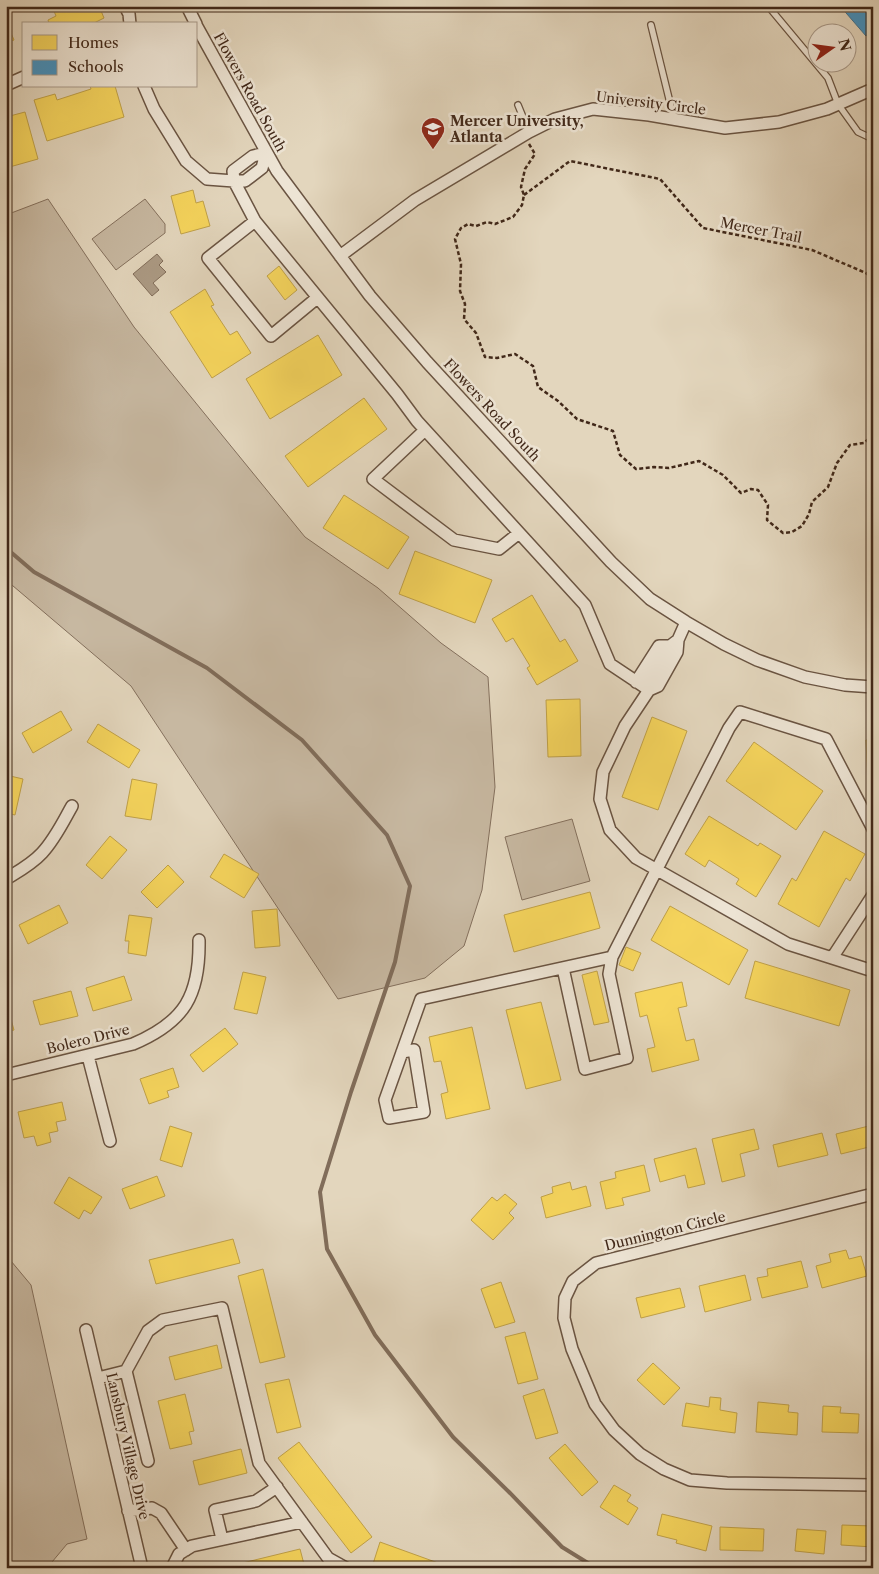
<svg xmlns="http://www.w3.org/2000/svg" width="879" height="1574" font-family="'Libre Caslon Text',serif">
<rect width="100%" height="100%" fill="#e3d6bd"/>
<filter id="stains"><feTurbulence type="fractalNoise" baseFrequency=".004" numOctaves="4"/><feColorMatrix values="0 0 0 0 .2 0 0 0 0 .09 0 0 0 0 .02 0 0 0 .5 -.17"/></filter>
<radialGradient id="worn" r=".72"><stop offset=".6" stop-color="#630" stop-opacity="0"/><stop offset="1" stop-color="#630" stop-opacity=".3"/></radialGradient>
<path fill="#c7b8a1" stroke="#84705d" d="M 48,199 L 134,327 L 305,537 L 378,588 L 441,643 L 488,677 L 495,787 L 482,890 L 464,946 L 425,978 L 338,999 L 131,686 L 6,580 L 6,215 Z
M 145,199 L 165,224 L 165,233 L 116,270 L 92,239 Z
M 572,819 L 590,881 L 522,900 L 505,837 Z
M 6,1255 L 31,1285 L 87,1539 L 67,1544 L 47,1568 L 6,1568 Z"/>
<path fill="#ac9b85" stroke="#816d5a" d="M 157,254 L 163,261 L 159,265 L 166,272 L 153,283 L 159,290 L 152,296 L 133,274 Z"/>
<path fill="#f6d55c" stroke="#c0a148" d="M 52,6 L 99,6 L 104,18 L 92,24 L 49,24 L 48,20 L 56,16 Z
M 6,21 L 14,40 L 6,43 Z
M 90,86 L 115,86 L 124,117 L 47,141 L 34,100 L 55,94 L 57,100 L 91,89 Z
M 25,112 L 38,159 L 6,168 L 6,117 Z
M 193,190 L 196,203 L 203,201 L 210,226 L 181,234 L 171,196 Z
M 279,266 L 297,290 L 285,300 L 267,276 Z
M 205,289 L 214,305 L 211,306 L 230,335 L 237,331 L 251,353 L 212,378 L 170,312 Z
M 318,335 L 342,375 L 270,419 L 246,379 Z
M 364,398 L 387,429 L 308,487 L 285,456 Z
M 344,495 L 409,537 L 388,569 L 323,528 Z
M 415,551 L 492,580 L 475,623 L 399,594 Z
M 532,595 L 560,642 L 565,639 L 578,661 L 537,685 L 527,668 L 530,666 L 513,638 L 506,642 L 492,619 Z
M 580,699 L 581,756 L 548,757 L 546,700 Z
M 61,711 L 72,730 L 33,753 L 22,733 Z
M 652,717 L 687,731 L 658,810 L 622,797 Z
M 98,724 L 140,750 L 129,768 L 87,742 Z
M 866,740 L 873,740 L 873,785 L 868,785 Z
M 754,742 L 823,791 L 796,830 L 726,781 Z
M 6,775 L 23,779 L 15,815 L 6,813 Z
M 132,779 L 157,784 L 151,820 L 125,816 Z
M 709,816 L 758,846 L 760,843 L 781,856 L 756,897 L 736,884 L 739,879 L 709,860 L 705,867 L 685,854 Z
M 824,831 L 865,854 L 850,881 L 846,878 L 819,927 L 778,904 L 792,878 L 796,881 Z
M 110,836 L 127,850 L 102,879 L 86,865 Z
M 224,854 L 259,874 L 244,898 L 210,877 Z
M 168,865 L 184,882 L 157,908 L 141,892 Z
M 590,892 L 600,928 L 514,952 L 504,915 Z
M 59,905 L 68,923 L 28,944 L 19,925 Z
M 670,906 L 748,950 L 729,985 L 651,940 Z
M 277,909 L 280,946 L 255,948 L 252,911 Z
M 129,915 L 152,918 L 146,956 L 128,953 L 129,941 L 125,941 Z
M 626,947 L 641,953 L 633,971 L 619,965 Z
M 755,961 L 850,990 L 839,1026 L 745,998 Z
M 597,971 L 609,1022 L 594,1025 L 582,975 Z
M 243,972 L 266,977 L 257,1014 L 234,1009 Z
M 124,976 L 132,1000 L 93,1011 L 86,988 Z
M 682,982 L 687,1006 L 678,1008 L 686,1041 L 694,1039 L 699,1060 L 652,1072 L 647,1049 L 655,1047 L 647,1015 L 640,1017 L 635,993 Z
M 71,991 L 78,1016 L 40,1025 L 33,1001 Z
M 541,1002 L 561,1080 L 526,1089 L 506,1010 Z
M 6,1005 L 7,1005 L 14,1030 L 6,1032 Z
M 472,1027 L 490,1109 L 446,1119 L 441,1094 L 448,1092 L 441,1061 L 434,1062 L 429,1037 Z
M 225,1028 L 238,1044 L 203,1072 L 190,1055 Z
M 173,1068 L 179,1087 L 167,1091 L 169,1097 L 149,1104 L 140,1079 Z
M 62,1102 L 66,1120 L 56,1122 L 58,1131 L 49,1133 L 51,1142 L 37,1146 L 34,1136 L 24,1138 L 18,1112 Z
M 873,1125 L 873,1146 L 841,1154 L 836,1134 Z
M 170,1126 L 192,1133 L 182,1167 L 160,1160 Z
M 754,1129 L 759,1149 L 740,1154 L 745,1176 L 722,1182 L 712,1139 Z
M 822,1133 L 828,1155 L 778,1167 L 773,1145 Z
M 696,1148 L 705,1184 L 688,1188 L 685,1175 L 660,1182 L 654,1159 Z
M 644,1165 L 650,1191 L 622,1198 L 624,1205 L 606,1209 L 600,1182 L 616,1178 L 615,1172 Z
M 157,1176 L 165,1196 L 130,1209 L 122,1189 Z
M 69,1177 L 102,1197 L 91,1214 L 84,1210 L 79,1219 L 54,1203 Z
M 570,1182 L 572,1190 L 586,1186 L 591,1206 L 546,1218 L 541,1197 L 553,1193 L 552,1187 Z
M 505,1194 L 517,1204 L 509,1213 L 514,1218 L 493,1240 L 471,1220 L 492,1197 L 497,1201 Z
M 233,1239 L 240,1263 L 156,1284 L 149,1260 Z
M 846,1250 L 849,1259 L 861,1256 L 867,1276 L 822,1288 L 816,1266 L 831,1262 L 829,1254 Z
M 801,1261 L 808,1287 L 762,1298 L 757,1278 L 768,1276 L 767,1269 Z
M 263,1269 L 285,1357 L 260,1363 L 238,1276 Z
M 745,1275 L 751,1300 L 705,1312 L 699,1286 Z
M 501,1282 L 515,1322 L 495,1328 L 481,1289 Z
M 680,1288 L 685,1307 L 641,1318 L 636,1298 Z
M 525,1332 L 538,1379 L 518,1384 L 505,1337 Z
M 217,1345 L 222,1368 L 175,1380 L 169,1357 Z
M 653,1363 L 680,1388 L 664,1405 L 637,1380 Z
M 289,1379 L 301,1427 L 277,1433 L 265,1384 Z
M 544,1389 L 558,1433 L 536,1439 L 523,1396 Z
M 185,1394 L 194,1431 L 189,1432 L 192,1444 L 170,1449 L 158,1401 Z
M 710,1397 L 721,1398 L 720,1410 L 737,1413 L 735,1433 L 682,1426 L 686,1403 L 709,1407 Z
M 758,1402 L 789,1405 L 788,1412 L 798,1413 L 797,1435 L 756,1432 Z
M 823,1406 L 841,1407 L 840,1413 L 859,1414 L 858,1433 L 822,1432 Z
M 869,1414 L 873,1414 L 873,1436 L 868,1436 Z
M 299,1442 L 372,1537 L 351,1553 L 278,1458 Z
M 565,1444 L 598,1482 L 582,1496 L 549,1458 Z
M 241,1449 L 247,1473 L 199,1485 L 193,1461 Z
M 614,1485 L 631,1495 L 627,1501 L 638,1508 L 628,1525 L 600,1507 Z
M 662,1514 L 712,1526 L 706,1551 L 676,1543 L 677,1540 L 657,1535 Z
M 842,1525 L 873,1526 L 873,1547 L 841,1545 Z
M 720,1527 L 764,1529 L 763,1551 L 720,1550 Z
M 797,1529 L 826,1531 L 824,1554 L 795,1551 Z
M 380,1542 L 452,1568 L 372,1567 Z
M 300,1549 L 305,1568 L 222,1568 Z"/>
<path fill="#4393c3" stroke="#427390" d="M 840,6 L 873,6 L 873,30 L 866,36 Z"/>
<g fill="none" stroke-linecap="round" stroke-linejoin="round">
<path stroke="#816d5a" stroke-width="4" d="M 6,548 L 34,572 L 207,668 L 302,740 L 387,835 L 410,886 L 395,962 L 351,1092 L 320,1192 L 327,1249 L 375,1335 L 453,1437 L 509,1492 L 562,1547 L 596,1568"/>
<g stroke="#6a5442" stroke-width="8">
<path id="service" d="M 768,6 L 828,78 L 838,104 L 858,132 L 873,139
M 651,25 L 674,119
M 518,105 L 529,132"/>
</g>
<g stroke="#6a5442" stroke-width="14">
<path id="minor" d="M 125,6 L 129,14 L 130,24
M 187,6 L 196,24
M 196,25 L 277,171 L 370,296 L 427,362 L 611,562 L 650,599 L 686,622 L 724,644 L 757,660 L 805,677 L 845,685 L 873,687
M 6,85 L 24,77
M 144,86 L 154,109 L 186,161 L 207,179 L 234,181 L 245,181 L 262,168 L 266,153 L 253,156 L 233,171 L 234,181 L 255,221 L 397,394 L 417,421 L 585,605 L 610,664 L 649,690 L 625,726 L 603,772 L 600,799 L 610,830 L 636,858 L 788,944 L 873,971
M 255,221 L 208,258 L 271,336 L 317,298
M 340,256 L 415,200 L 529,132 L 555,119 L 593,109 L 649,115 L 725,128 L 779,122 L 827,109 L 873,89
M 425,430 L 373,479 L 454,540 L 499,549 L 519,533
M 678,640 L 670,646 L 649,681 L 649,690 L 658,686 L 677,652 L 678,640 L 686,622
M 636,682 L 659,646 L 670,646
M 6,879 C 19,871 32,864 42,853 C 55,839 63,822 72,806
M 832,958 L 873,895
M 563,968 L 585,1069 L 627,1058 L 609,974 L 612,957 L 729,728 L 740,712 L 826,739 L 873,829
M 402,1052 L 414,1050 L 424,1112 L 389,1118 L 385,1100 L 421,999 L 612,957
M 88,1056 L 110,1141
M 6,1075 L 133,1044 C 185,1022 200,995 199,940
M 873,1194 L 596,1263 L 573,1281 L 565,1298 L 564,1318 L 572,1349 L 595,1404 L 614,1430 L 640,1454 L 664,1469 L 690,1480 L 727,1483 L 873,1485
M 86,1330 L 142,1568
M 126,1371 L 148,1331 L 163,1320 L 222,1308 L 259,1463 L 328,1558 L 346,1568
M 98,1378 L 126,1371 L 148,1461
M 128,1511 L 152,1508 L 161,1513 L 186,1550
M 222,1539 L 215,1510 L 256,1501 L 277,1487
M 172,1568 L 179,1554 L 192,1546 L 302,1522"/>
</g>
<path stroke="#412819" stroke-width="2.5" stroke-dasharray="4 2.5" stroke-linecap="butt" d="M 529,144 L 535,154 L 525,169 L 521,187 L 524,195 L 522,205 L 513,217 L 495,224 L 487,222 L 476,226 L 468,224 L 461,228 L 455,239 L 461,264 L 460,291 L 465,304 L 464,319 L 476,333 L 485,357 L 497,358 L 515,354 L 533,366 L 538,387 L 558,401 L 577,419 L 613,431 L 620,455 L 636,469 L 654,467 L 669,468 L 699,461 L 723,475 L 741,493 L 751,489 L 758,490 L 768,505 L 767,520 L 783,533 L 792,532 L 802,526 L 809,514 L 812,502 L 828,487 L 837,463 L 850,445 L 864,443 L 873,435
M 524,195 L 570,161 L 660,179 L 703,228 L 812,250 L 866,273 L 873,279"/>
<use href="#service" stroke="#ede4d4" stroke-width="5.5"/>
<use href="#minor" stroke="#ede4d4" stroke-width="11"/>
</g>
<defs>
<g id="university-pin" transform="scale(1.25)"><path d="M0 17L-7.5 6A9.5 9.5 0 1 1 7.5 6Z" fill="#8f2418" stroke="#ede4d4"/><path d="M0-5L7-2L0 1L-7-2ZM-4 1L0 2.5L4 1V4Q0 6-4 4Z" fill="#fff"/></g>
</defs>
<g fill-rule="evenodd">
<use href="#university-pin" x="433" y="129"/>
</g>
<g text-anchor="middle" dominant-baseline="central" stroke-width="5" stroke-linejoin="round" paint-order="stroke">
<g font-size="14" fill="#412819" stroke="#ede4d4">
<text transform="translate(250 92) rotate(61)">Flowers Road South</text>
<text transform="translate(651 103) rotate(7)">University Circle</text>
<text transform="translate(761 230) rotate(11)">Mercer Trail</text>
<text transform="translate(492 410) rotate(47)">Flowers Road South</text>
<text transform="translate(88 1039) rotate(-14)">Bolero Drive</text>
<text transform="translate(665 1231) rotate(-14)">Dunnington Circle</text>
<text transform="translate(128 1446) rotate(77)">Lansbury Village Drive</text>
</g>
<g font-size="14" font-weight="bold" fill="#412819" stroke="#ede4d4" text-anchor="start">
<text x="450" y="121">Mercer University,<tspan x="450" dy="16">Atlanta</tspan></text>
</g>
</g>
<rect width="879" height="1574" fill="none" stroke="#e3d6bd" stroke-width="25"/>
<rect x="8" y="8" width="864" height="1559" fill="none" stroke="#412819" stroke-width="2.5"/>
<rect x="12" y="12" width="854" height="1549" fill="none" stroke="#412819"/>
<rect x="22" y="22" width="175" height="65" fill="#ede4d4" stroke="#a89989"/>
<rect x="32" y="35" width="25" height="15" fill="#f6d55c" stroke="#a89989"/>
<text x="68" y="48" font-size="15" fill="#412819">Homes</text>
<rect x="32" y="60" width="25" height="15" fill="#4393c3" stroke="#a89989"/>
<text x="68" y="72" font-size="15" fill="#412819">Schools</text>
<g transform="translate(832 48) rotate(76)"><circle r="24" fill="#ede4d4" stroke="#a89989"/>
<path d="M0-4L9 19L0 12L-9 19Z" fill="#8f2418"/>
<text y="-8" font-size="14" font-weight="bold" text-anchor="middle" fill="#412819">N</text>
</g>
<rect width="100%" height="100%" filter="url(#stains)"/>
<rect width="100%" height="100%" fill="url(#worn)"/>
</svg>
